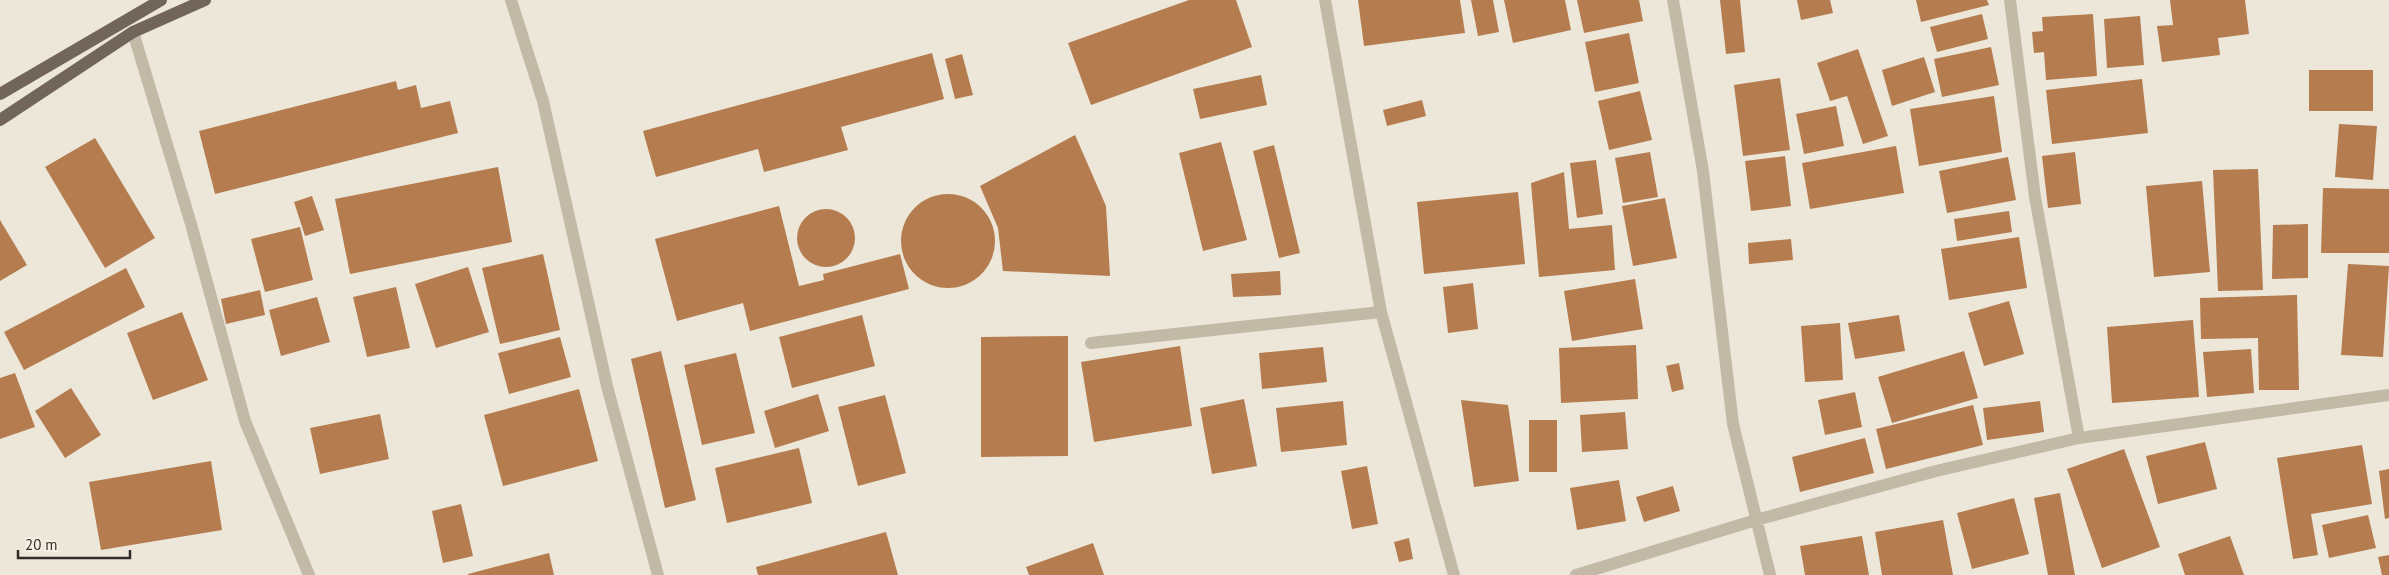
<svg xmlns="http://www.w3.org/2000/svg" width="2389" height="575" font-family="'PT Sans',sans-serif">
<rect width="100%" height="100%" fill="#ede7d9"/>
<path fill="#b47c4f" d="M 1189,0 L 1236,0 L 1252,47 L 1091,105 L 1068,43 Z
M 1358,0 L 1460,0 L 1465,33 L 1364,46 Z
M 1471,0 L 1493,0 L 1499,32 L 1478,36 Z
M 1504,0 L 1565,0 L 1571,30 L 1513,43 Z
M 1577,0 L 1639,0 L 1643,21 L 1584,33 Z
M 1720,0 L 1740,0 L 1745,52 L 1726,54 Z
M 1797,0 L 1830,0 L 1833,13 L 1801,20 Z
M 1916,0 L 1987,0 L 1989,5 L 1921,22 Z
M 2170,0 L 2245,0 L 2249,34 L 2218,38 L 2220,55 L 2162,62 L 2157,26 L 2173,25 Z
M 1982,14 L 1988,39 L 1937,52 L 1930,27 Z
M 2093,14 L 2097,76 L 2046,80 L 2044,52 L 2034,53 L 2032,32 L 2043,31 L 2042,17 Z
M 2140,16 L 2144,65 L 2107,68 L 2104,19 Z
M 1629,33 L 1639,83 L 1595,92 L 1585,42 Z
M 1991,47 L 1999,85 L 1942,97 L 1934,59 Z
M 1858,49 L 1888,136 L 1863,144 L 1847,96 L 1830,101 L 1817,63 Z
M 932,53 L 944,99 L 841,127 L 848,150 L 764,172 L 758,149 L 656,177 L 643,131 Z
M 962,54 L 973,95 L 955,99 L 945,59 Z
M 1924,57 L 1935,92 L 1892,106 L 1882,70 Z
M 2309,70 L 2373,70 L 2373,111 L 2309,111 Z
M 1261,75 L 1267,105 L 1200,119 L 1193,89 Z
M 1780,78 L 1790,150 L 1743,156 L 1734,85 Z
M 2142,79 L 2148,133 L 2052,144 L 2046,90 Z
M 396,81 L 398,90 L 416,85 L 421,108 L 450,101 L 458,133 L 215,194 L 199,131 Z
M 1640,91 L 1652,140 L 1609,150 L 1598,101 Z
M 1994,96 L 2002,152 L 1919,166 L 1910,109 Z
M 1422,100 L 1426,116 L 1387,126 L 1383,110 Z
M 1836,106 L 1844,146 L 1804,154 L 1796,114 Z
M 2339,124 L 2377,126 L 2373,180 L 2335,177 Z
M 1075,135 L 1106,206 L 1110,276 L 1003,271 L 998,228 L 980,186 Z
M 95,138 L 155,238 L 105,268 L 45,167 Z
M 1221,142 L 1247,240 L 1203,251 L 1179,153 Z
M 1274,145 L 1300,253 L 1279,258 L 1253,151 Z
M 1896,146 L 1904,193 L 1810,209 L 1802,163 Z
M 1650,152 L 1658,197 L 1623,203 L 1615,158 Z
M 2075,152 L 2081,204 L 2048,208 L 2042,156 Z
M 1785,156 L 1791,206 L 1751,211 L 1745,161 Z
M 2008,157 L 2016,200 L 1947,213 L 1939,171 Z
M 1596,160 L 1603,214 L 1577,218 L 1570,163 Z
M 498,167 L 512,242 L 350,274 L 335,199 Z
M 2258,169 L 2263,290 L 2218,291 L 2213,170 Z
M 1564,172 L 1569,229 L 1612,225 L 1615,270 L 1539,277 L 1531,183 Z
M 2202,181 L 2210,272 L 2154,277 L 2146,186 Z
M 2323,188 L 2389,189 L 2389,253 L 2321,253 Z
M 1518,192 L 1525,264 L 1424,274 L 1417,202 Z
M901 241a47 47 0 1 1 94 0a47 47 0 1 1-94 0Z
M 312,196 L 324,230 L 305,236 L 294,202 Z
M 1665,198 L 1677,258 L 1633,266 L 1622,206 Z
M 779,206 L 799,286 L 824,280 L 823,274 L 900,254 L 909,289 L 750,331 L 743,303 L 677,321 L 655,239 Z
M797 238a29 29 0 1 1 58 0a29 29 0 1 1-58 0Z
M 2009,211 L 2012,232 L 1957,241 L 1954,219 Z
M 0,220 L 27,265 L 0,281 Z
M 2308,224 L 2308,278 L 2272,279 L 2273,225 Z
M 300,227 L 313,280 L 265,292 L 251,239 Z
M 2019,237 L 2027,288 L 1949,300 L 1941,249 Z
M 1791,239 L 1793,260 L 1749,264 L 1748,243 Z
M 543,254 L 560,330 L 500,344 L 482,268 Z
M 2348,264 L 2389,266 L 2383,357 L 2341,355 Z
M 468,267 L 489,332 L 436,348 L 415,284 Z
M 126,268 L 145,307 L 24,370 L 4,332 Z
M 1280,271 L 1281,295 L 1233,297 L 1231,274 Z
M 1635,279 L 1643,329 L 1572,341 L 1564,291 Z
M 1473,283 L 1478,329 L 1448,333 L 1443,287 Z
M 396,287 L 410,348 L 367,357 L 353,297 Z
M 260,290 L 265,315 L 226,324 L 221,299 Z
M 2297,295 L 2299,390 L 2259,390 L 2258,338 L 2201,339 L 2200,298 Z
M 317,297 L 330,342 L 281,356 L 269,310 Z
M 2009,301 L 2024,354 L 1984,366 L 1968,313 Z
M 182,312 L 208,380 L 153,400 L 127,333 Z
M 862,315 L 875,366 L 792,388 L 779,337 Z
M 1899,315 L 1905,351 L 1855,359 L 1848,323 Z
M 2193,320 L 2199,397 L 2112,403 L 2107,327 Z
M 1840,323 L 1843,380 L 1805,382 L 1801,326 Z
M 1068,336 L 1068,456 L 981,457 L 981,337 Z
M 560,337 L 571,377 L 509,394 L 498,353 Z
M 1636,345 L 1638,399 L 1561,403 L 1559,348 Z
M 1180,346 L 1192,426 L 1094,442 L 1081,362 Z
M 1323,347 L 1327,382 L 1262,389 L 1259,353 Z
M 2251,349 L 2254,393 L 2207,397 L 2203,352 Z
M 661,351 L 696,500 L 665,508 L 631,359 Z
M 1964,351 L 1978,398 L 1892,423 L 1878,377 Z
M 736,353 L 755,433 L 702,445 L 684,365 Z
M 1679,363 L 1684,389 L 1672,392 L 1666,366 Z
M 15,373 L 35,427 L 0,439 L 0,378 Z
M 71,388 L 101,435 L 65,458 L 35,411 Z
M 579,389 L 598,461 L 503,486 L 484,415 Z
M 1855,392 L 1862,427 L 1825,435 L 1818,400 Z
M 818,394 L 829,431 L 775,448 L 764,411 Z
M 885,395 L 906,473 L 858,486 L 838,407 Z
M 1244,399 L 1257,466 L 1212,474 L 1200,408 Z
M 1461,400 L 1508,405 L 1519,481 L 1474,487 Z
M 1343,401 L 1347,445 L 1281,452 L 1276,408 Z
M 2040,401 L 2044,432 L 1987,440 L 1983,408 Z
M 1973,405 L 1983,445 L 1886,469 L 1876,429 Z
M 1625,412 L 1628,449 L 1582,452 L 1580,415 Z
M 380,414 L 389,459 L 320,474 L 310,428 Z
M 1529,420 L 1557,420 L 1557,472 L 1529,472 Z
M 1865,438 L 1874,473 L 1800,492 L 1792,457 Z
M 2205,442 L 2217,489 L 2158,504 L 2146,456 Z
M 2362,445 L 2372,504 L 2311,514 L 2318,555 L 2293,559 L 2277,458 Z
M 799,448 L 812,503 L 727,523 L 715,468 Z
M 2124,449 L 2160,547 L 2102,568 L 2067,469 Z
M 211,461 L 222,530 L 101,550 L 89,482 Z
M 1367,466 L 1378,524 L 1352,529 L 1341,471 Z
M 2389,469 L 2389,518 L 2385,519 L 2379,471 Z
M 1619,480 L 1626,521 L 1577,530 L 1570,488 Z
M 1673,486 L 1680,511 L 1644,522 L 1636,497 Z
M 2060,493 L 2075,575 L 2048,575 L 2034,498 Z
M 2014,498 L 2029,554 L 1972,569 L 1957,513 Z
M 461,504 L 473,556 L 443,563 L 432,511 Z
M 2368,515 L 2376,548 L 2329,558 L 2322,525 Z
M 1943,520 L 1953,575 L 1882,575 L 1875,532 Z
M 886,532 L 898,575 L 758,575 L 756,567 Z
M 1862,536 L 1869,575 L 1805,575 L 1800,546 Z
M 2230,536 L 2244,575 L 2185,575 L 2178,554 Z
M 1409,538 L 1413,559 L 1399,562 L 1394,542 Z
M 1093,543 L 1104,575 L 1029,575 L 1026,567 Z
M 549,553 L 554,575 L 468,575 L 468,574 Z
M 2389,555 L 2389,575 L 2382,575 L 2378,557 Z"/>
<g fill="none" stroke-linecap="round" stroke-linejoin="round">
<path stroke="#c3b9a7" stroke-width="12" d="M 511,0 L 543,101 L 607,386 L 658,575
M 1325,0 L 1381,312 L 1454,575
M 1673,0 L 1703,171 L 1733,424 L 1770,575
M 2010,0 L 2035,197 L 2079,438
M 133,32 L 191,224 L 245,421 L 309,575
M 1091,343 L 1381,312
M 1576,575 L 1756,520 L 1936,471 L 2079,438 L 2389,395"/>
<path stroke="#716659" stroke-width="12" d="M 0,94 L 161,0
M 0,120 L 133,32 L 205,0"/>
</g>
<path d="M18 550v8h112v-8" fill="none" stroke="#312c26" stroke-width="2.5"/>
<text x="25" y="550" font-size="15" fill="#312c26" stroke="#f5f1e4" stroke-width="4" paint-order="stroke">20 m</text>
</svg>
